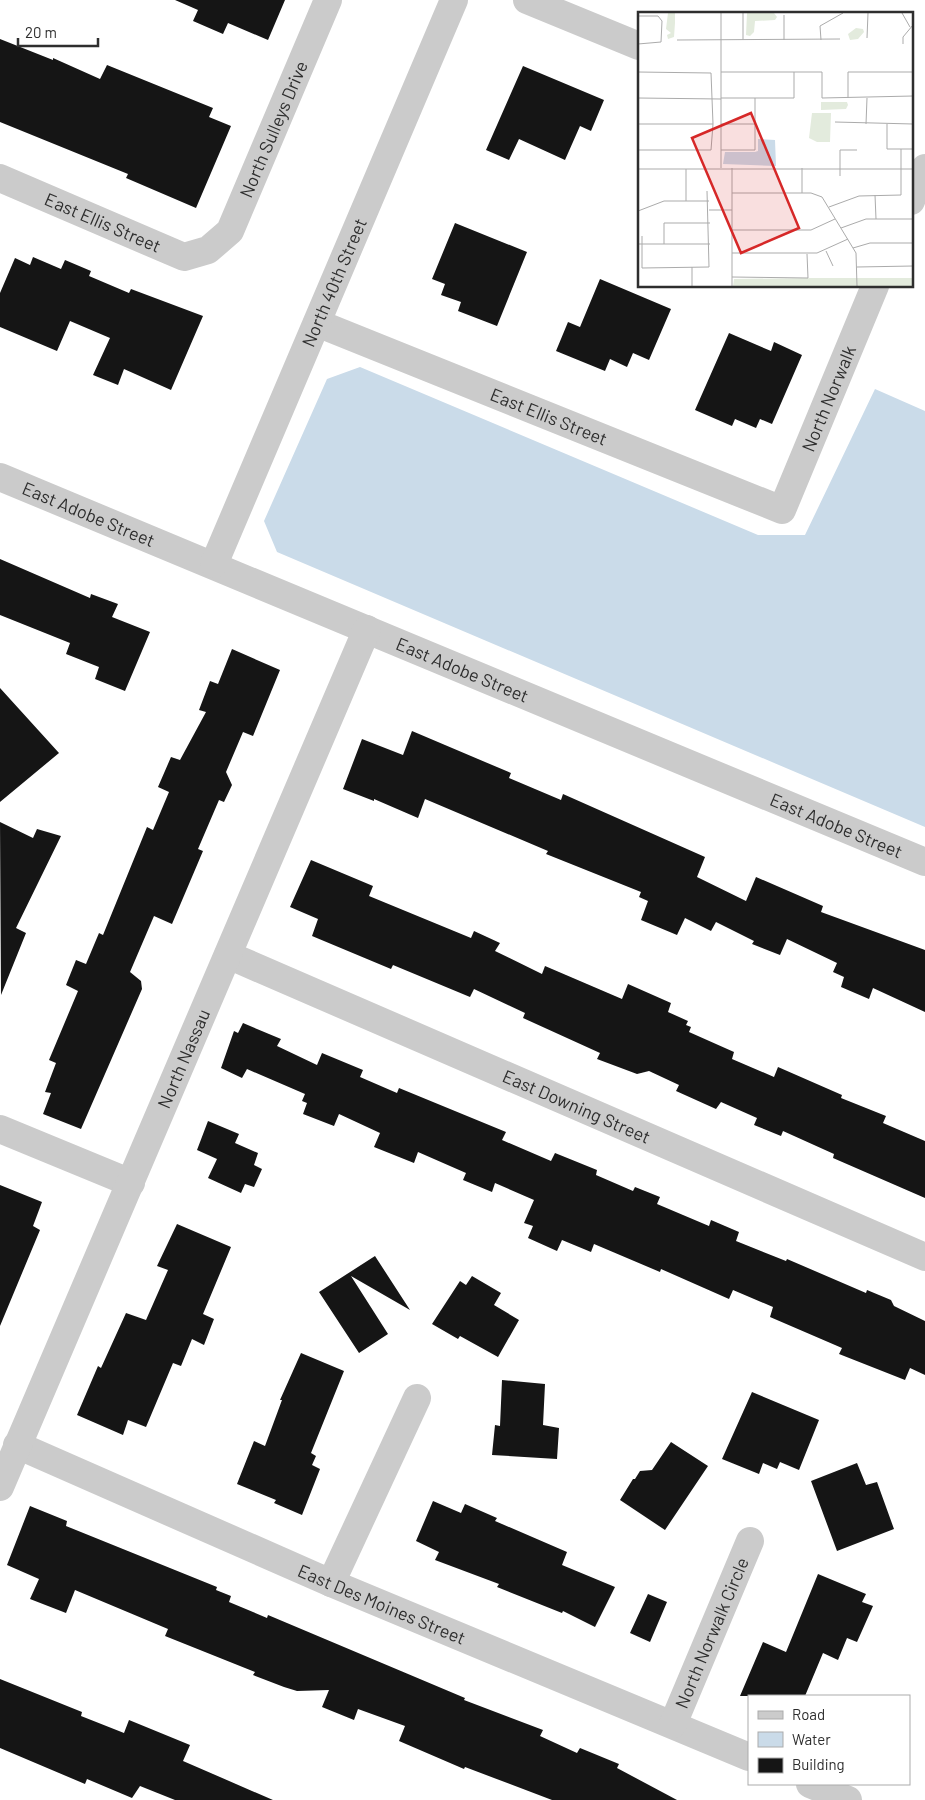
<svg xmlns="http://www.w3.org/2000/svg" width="925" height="1800" font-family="Barlow,sans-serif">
<rect width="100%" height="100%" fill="#fff"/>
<path fill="#cadbe9" d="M 360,367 L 758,535 L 805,535 L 875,389 L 925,411 L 925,827 L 277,552 L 264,521 L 327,379 Z"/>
<path fill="#151515" d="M 175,0 L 285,0 L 268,40 L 228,23 L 223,34 L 193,21 L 198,10 Z
M 0,39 L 53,60 L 53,58 L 100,79 L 107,65 L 213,108 L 209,117 L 231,126 L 196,208 L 126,178 L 128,174 L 0,122 Z
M 523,66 L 604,100 L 591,131 L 580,126 L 565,160 L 519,139 L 509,160 L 486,150 Z
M 455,223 L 527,252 L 497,326 L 458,311 L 461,302 L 441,295 L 445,284 L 432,279 Z
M 33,257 L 61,269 L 65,260 L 91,271 L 89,276 L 129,293 L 131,289 L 203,316 L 171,390 L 124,369 L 118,385 L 93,375 L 110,338 L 70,321 L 57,351 L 0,327 L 0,293 L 15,258 L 30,265 Z
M 600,279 L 671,309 L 649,360 L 633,353 L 627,367 L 610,359 L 605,371 L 556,351 L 568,322 L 580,327 Z
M 729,333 L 771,351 L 774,342 L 802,355 L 772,424 L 760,419 L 756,428 L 735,419 L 732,426 L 695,410 Z
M 0,559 L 90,598 L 91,594 L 118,604 L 112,617 L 150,632 L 125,691 L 95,679 L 99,667 L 66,654 L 70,643 L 0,615 Z
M 232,649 L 280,670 L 253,736 L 243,732 L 226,772 L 232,785 L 224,802 L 219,800 L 198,849 L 203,851 L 172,924 L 154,916 L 130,972 L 141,981 L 142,989 L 81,1129 L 43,1114 L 51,1093 L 45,1092 L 56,1063 L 49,1060 L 78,991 L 66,985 L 76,960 L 86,964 L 99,933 L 103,935 L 147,827 L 153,830 L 169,792 L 158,787 L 171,757 L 180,760 L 206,712 L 199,710 L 210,681 L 218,684 Z
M 0,688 L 59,753 L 0,802 Z
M 412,731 L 511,773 L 509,778 L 561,800 L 563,794 L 705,857 L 697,877 L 746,901 L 756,877 L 823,906 L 821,912 L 925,950 L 925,1012 L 873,988 L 869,999 L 841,987 L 844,977 L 833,972 L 837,963 L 787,939 L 780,955 L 752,944 L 754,941 L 716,922 L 711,931 L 685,918 L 677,935 L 641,920 L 648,901 L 639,897 L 641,892 L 546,854 L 548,851 L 425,799 L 418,818 L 374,799 L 374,801 L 343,789 L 362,739 L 403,755 Z
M 0,822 L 33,838 L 37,829 L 61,836 L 16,928 L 26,933 L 1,995 Z
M 311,860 L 373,886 L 369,896 L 471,938 L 474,931 L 500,943 L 495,951 L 542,974 L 545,966 L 622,999 L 628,984 L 671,1003 L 668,1012 L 688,1021 L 686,1025 L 691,1027 L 689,1032 L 734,1052 L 732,1059 L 774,1077 L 778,1067 L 842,1095 L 841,1098 L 886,1116 L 883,1123 L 925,1141 L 925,1198 L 833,1158 L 834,1154 L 783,1131 L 781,1136 L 754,1125 L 757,1118 L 721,1102 L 716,1109 L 676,1091 L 679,1085 L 649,1071 L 637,1074 L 597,1059 L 600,1053 L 523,1018 L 525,1013 L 474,989 L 470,997 L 393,965 L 391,969 L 312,936 L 318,919 L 290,907 Z
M 243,1023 L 281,1039 L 277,1046 L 317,1065 L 322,1053 L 363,1070 L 360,1077 L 397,1093 L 399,1088 L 506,1132 L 502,1140 L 551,1161 L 555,1153 L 597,1170 L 596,1175 L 633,1191 L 635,1187 L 660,1197 L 657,1204 L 709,1226 L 711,1220 L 739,1232 L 736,1241 L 786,1261 L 787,1259 L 866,1293 L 867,1290 L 891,1300 L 894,1306 L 925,1321 L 925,1375 L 910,1368 L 905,1380 L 839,1354 L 842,1348 L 770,1317 L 773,1307 L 733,1290 L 729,1299 L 661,1269 L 660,1272 L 594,1244 L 591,1252 L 562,1240 L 557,1251 L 528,1238 L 533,1226 L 524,1223 L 534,1200 L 495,1183 L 492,1192 L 463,1180 L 466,1173 L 418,1152 L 414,1163 L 374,1147 L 380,1133 L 339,1114 L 334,1126 L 303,1114 L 307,1103 L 302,1101 L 305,1094 L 247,1069 L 242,1078 L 221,1068 L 234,1031 L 238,1033 Z
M 208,1121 L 239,1134 L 235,1143 L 258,1153 L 254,1165 L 262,1169 L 254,1187 L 245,1184 L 241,1193 L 208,1178 L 217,1159 L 197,1150 Z
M 0,1185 L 42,1202 L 33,1226 L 40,1230 L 0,1326 Z
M 177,1224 L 231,1247 L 203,1314 L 214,1319 L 204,1345 L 192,1339 L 181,1366 L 173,1363 L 146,1427 L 128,1420 L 123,1435 L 77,1415 L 98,1366 L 101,1368 L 126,1313 L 146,1320 L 168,1270 L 157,1266 Z
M 375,1256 L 410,1310 L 351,1276 L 388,1334 L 359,1353 L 319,1292 Z
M 472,1276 L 501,1293 L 494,1305 L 519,1320 L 498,1357 L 460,1336 L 458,1339 L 432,1324 L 460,1281 L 466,1285 Z
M 301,1353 L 344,1371 L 311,1453 L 316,1456 L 312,1465 L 320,1469 L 302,1515 L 274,1503 L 276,1500 L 237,1484 L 254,1441 L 265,1446 L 282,1400 L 280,1400 Z
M 502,1380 L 545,1384 L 543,1425 L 559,1428 L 557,1459 L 492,1455 L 495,1425 L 500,1426 Z
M 752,1392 L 819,1420 L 799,1470 L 780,1462 L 777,1469 L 763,1463 L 759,1474 L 722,1459 Z
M 671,1442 L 708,1466 L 665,1530 L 620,1500 L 633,1479 L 635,1479 L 640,1471 L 652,1470 Z
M 857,1463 L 866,1485 L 877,1482 L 894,1529 L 837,1551 L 811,1481 Z
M 433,1501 L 461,1513 L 465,1504 L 497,1518 L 495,1521 L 567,1552 L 562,1565 L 615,1587 L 595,1627 L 563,1611 L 562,1613 L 497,1587 L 499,1584 L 435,1560 L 439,1552 L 416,1541 Z
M 30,1506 L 67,1521 L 66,1526 L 217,1587 L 216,1590 L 231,1596 L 229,1602 L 267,1618 L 268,1615 L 465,1698 L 464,1700 L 543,1730 L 540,1736 L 577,1753 L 580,1748 L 619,1764 L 617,1768 L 677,1800 L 552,1800 L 465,1767 L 464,1769 L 399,1741 L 405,1726 L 358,1709 L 354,1720 L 322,1707 L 329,1690 L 297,1691 L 284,1687 L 253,1675 L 255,1672 L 165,1636 L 168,1629 L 75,1590 L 66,1613 L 30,1599 L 39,1579 L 7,1565 Z
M 818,1574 L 866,1594 L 862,1602 L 873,1606 L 857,1642 L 847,1638 L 838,1660 L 823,1653 L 805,1696 L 740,1696 L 763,1642 L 786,1652 Z
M 648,1594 L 667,1602 L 650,1642 L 630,1633 Z
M 0,1679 L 82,1712 L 81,1716 L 124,1733 L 129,1720 L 190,1745 L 183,1761 L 273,1800 L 175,1800 L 140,1786 L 132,1798 L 87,1779 L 85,1784 L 0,1748 Z"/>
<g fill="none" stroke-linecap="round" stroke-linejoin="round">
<g stroke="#cbcbcb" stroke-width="28">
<path d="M 527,0 L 639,46"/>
<path id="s1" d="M 0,178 L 184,257 L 208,250 L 230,231 L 328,0"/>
<path d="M 911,201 L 925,168"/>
<path id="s2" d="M 317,323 L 782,510 L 875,286"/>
<path id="s3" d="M 0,477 L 925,862"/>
<path id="s4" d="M 214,564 L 454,0"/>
<path id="s5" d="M 228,955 L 925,1257"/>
<path d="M 0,1129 L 131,1183"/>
<path id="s6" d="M 17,1445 L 331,1583 L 749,1757"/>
<path id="s7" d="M 0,1487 L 367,629"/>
<path d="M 331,1583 L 417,1398"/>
<path id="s8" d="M 673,1724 L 750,1541"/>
<path d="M 810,1784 L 848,1800"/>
</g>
</g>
<g text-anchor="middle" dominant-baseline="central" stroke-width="5" stroke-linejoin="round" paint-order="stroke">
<g font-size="18" fill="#2e2e2e" stroke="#fff">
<text stroke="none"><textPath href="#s1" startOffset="365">North Sulleys Drive</textPath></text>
<text stroke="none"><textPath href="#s1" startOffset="112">East Ellis Street</textPath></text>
<text stroke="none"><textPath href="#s4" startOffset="306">North 40th Street</textPath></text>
<text stroke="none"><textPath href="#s2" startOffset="622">North Norwalk</textPath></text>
<text stroke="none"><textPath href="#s2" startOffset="250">East Ellis Street</textPath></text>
<text stroke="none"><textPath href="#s3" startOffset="96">East Adobe Street</textPath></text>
<text stroke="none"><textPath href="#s3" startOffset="501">East Adobe Street</textPath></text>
<text stroke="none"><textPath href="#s3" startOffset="906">East Adobe Street</textPath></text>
<text stroke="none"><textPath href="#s7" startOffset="466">North Nassau</textPath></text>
<text stroke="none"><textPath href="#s5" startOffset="380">East Downing Street</textPath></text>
<text stroke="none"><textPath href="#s6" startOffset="398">East Des Moines Street</textPath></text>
<text stroke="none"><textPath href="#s8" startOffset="99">North Norwalk Circle</textPath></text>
</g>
</g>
<g transform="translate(638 12)">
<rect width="275" height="275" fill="#fff"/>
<path d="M 30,1 L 37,1 L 37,11 L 36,25 L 30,27 L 29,23 L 33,21 L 28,17 ZM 109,1 L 136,1 L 139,5 L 137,8 L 117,9 L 116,20 L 112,24 L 108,23 ZM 218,16 L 225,17 L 226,20 L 220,27 L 212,28 L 210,22 ZM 183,90 L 209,90 L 210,93 L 208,97 L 183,98 ZM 174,101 L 193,101 L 192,130 L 179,130 L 171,126 ZM 172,266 L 275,266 L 275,274 L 95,274 L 96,267 Z" fill="#e3ebdd"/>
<path d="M 120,127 L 137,128 L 138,154 L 85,152 L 87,140 L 117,140 L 120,139 Z" fill="#cadbe9"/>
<path fill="none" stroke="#ababab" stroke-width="1" d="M 264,1 L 272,15M 0,4 L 20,4 L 24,9 L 23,30 L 0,32M 229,26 L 230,1M 39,28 L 202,27M 105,28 L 105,1M 146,28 L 146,3M 183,28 L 182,14 L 205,1M 265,32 L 265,25 L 275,13M 0,60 L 73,61 L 75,112 L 73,138 L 0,138M 83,60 L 184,60 L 184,86 L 275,84M 0,86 L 83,87M 83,86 L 156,86 L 156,60M 210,86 L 210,60 L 275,60M 197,110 L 275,112M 0,112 L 75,112M 83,112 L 117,112M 228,112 L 229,86M 249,112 L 249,137 L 275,137M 83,138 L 117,138 L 117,86M 83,156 L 83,1M 164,156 L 164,181M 0,157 L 275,157M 202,164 L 202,138 L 219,138M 94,181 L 173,181 L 184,185 L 218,241 L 219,274M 237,183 L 238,207M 48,189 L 48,157M 191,195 L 221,184 L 263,183 L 263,137M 71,198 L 94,198M 0,199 L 26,189 L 71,189M 203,216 L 228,207 L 275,207M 94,218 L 173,218 L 197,207M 4,224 L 4,256 L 71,255 L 69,179M 0,232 L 72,232M 26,232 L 26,211 L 72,211M 215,236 L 232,231 L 275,231M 188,239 L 195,254M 94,241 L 179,241 L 210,227M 219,255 L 275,254M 94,265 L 170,266 L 169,242M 54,274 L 54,255M 94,274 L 94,156"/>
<path fill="#d62828" fill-opacity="0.15" stroke="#d62828" stroke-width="2.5" d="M 113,101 L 161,216 L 103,241 L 54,126 Z"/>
<rect width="275" height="275" fill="none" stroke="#2e2e2e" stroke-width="2.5"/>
</g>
<rect x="748" y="1695" width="162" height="90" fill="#ffffff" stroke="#ababab"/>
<rect x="758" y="1711" width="25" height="8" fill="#cbcbcb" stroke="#ababab"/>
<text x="792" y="1720" font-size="15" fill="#2e2e2e">Road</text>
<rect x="758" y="1732" width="25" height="15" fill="#cadbe9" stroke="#ababab"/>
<text x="792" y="1745" font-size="15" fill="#2e2e2e">Water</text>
<rect x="758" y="1758" width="25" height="15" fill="#151515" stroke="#ababab"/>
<text x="792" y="1770" font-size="15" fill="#2e2e2e">Building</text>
<path d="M18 38v8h80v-8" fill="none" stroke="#2e2e2e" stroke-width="2.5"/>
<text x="25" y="38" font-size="15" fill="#2e2e2e" stroke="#ffffff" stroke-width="4" paint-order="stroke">20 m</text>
</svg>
